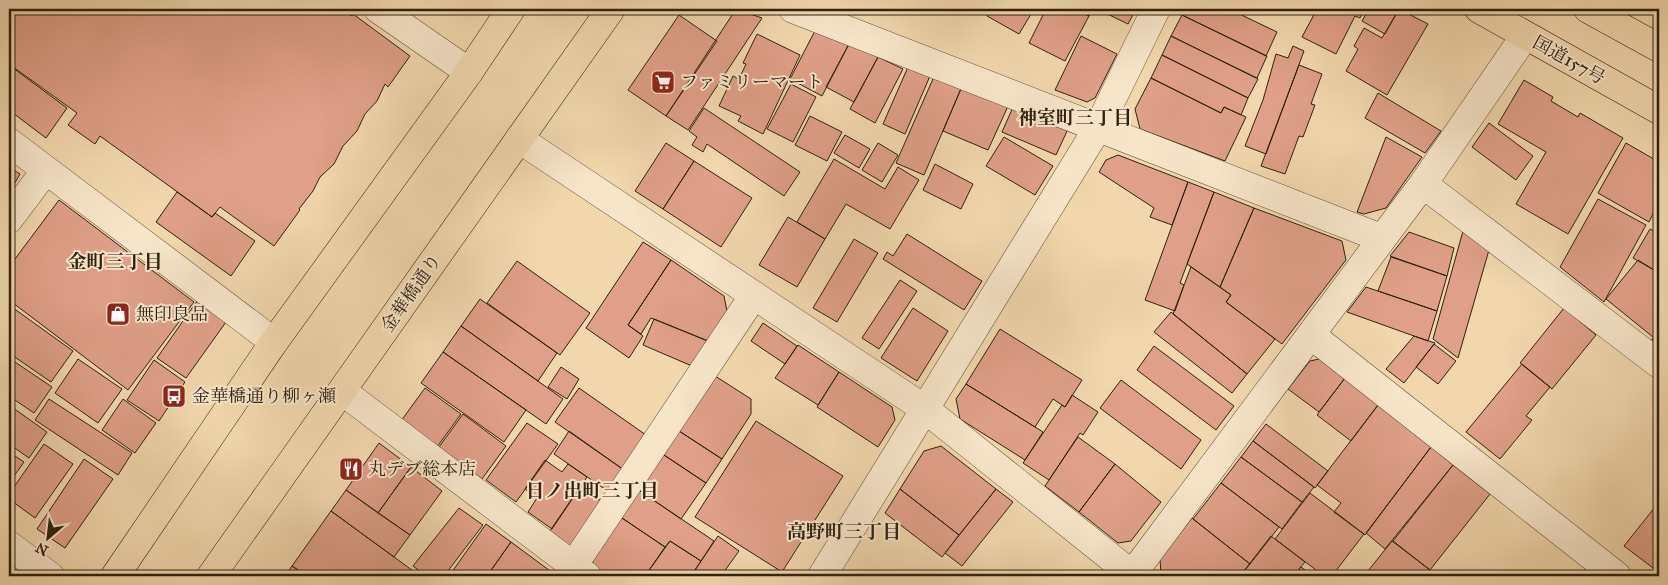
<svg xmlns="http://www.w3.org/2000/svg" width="1668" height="585" font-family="'IM FELL Great Primer','Noto Serif JP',serif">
<rect width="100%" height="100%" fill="#f2d7ad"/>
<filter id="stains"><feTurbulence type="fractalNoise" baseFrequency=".004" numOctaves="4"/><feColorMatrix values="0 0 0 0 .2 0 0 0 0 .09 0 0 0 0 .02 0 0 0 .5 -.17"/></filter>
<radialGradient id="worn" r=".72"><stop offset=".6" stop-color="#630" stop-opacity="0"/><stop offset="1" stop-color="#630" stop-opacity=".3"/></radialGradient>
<path fill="#df9f88" stroke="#2e2212" d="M 9,9 L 341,9 L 352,16 L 353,14 L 410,56 L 388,87 L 385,84 L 377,101 L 365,114 L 357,131 L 343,146 L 334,164 L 320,177 L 313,191 L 299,209 L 300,210 L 274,246 L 220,207 L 212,217 L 100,136 L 95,144 L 68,125 L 77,113 L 9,64 Z
M 736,9 L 762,18 L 688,130 L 666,116 Z
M 978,9 L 991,9 L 988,15 Z
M 991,9 L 1034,9 L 1019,34 L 987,16 Z
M 1046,9 L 1075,9 L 1089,16 L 1065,61 L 1029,43 Z
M 1075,9 L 1093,9 L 1089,16 Z
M 1097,9 L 1136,9 L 1128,24 Z
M 1184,9 L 1229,9 L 1277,32 L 1266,56 L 1182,15 Z
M 1317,9 L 1365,9 L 1360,18 L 1355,16 L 1336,54 L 1302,37 Z
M 1369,9 L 1399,9 L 1385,34 L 1362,21 Z
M 1399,9 L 1428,24 L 1387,95 L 1346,71 L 1358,49 L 1354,46 L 1364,28 L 1382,38 Z
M 1657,9 L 1659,9 L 1659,17 L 1654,15 Z
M 679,15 L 717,41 L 666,116 L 628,90 Z
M 1182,15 L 1267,56 L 1257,78 L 1171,36 Z
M 818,25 L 850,42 L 822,96 L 790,79 Z
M 757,34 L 800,55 L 763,134 L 738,121 L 741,116 L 719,106 L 733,76 L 739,79 L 746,64 L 743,63 Z
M 1081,36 L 1117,54 L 1095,98 L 1087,102 L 1055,90 Z
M 1171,36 L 1258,79 L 1248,98 L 1162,55 Z
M 850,42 L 878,57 L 854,102 L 826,87 Z
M 1293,46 L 1304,51 L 1266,154 L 1245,146 L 1263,100 L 1276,54 L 1288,58 Z
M 1162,55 L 1248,98 L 1241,115 L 1224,107 L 1221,113 L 1151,78 Z
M 878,57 L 903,69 L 875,123 L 850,109 Z
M 9,65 L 67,108 L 46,138 L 9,110 Z
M 1299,65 L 1322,74 L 1311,104 L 1315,105 L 1303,137 L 1299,136 L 1285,174 L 1261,166 Z
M 908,67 L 930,76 L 905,134 L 883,124 Z
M 936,72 L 963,84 L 924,175 L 896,163 Z
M 1151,78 L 1221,113 L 1224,107 L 1246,117 L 1225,161 L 1140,129 L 1135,109 Z
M 1524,80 L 1553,97 L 1551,101 L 1578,117 L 1580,113 L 1623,138 L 1568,234 L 1516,204 L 1546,152 L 1498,124 Z
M 791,84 L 816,97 L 793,142 L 767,129 Z
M 963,84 L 1009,104 L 988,150 L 943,131 Z
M 1378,93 L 1441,131 L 1425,153 L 1365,118 Z
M 1014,105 L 1068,129 L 1056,155 L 1002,132 Z
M 704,108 L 800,172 L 784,196 L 707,144 L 703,152 L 692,145 L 697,137 L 689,131 Z
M 810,116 L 842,132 L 827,161 L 795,145 Z
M 1489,123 L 1533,156 L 1516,180 L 1472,147 Z
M 845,135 L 870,149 L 859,168 L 834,153 Z
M 1004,137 L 1053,166 L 1035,195 L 986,166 Z
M 1386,137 L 1422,157 L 1386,208 L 1364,214 L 1357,212 Z
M 666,143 L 694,161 L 663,209 L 635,191 Z
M 878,143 L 898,155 L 882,182 L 862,170 Z
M 1626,143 L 1659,162 L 1659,202 L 1649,222 L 1598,193 Z
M 1118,155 L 1188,182 L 1172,225 L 1150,217 L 1154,208 L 1099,172 L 1106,160 Z
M 834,159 L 885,189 L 898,167 L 919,180 L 890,229 L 846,204 L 825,239 L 797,222 Z
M 694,161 L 752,198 L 721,247 L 663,209 Z
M 935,164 L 973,184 L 961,209 L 923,190 Z
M 9,167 L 20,174 L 9,193 Z
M 1188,182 L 1214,192 L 1180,283 L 1184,285 L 1175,311 L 1145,300 Z
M 177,192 L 212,217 L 215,213 L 255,241 L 231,276 L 156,222 Z
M 1214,192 L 1254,208 L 1220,287 L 1187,264 Z
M 1598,199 L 1646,225 L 1604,302 L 1560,267 Z
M 59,200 L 194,302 L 128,390 L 9,300 L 9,267 Z
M 1659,203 L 1659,216 L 1653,213 Z
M 1254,208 L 1342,241 L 1346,260 L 1282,344 L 1226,302 L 1231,295 L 1220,287 Z
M 788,217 L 825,239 L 797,287 L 759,265 Z
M 1650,229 L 1659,234 L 1659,273 L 1633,258 Z
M 1463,231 L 1489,250 L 1458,358 L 1433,339 Z
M 1409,232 L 1454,248 L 1447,276 L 1390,256 Z
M 907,234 L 982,281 L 964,310 L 883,259 L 887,252 L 893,256 Z
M 854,239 L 878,253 L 837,322 L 813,308 Z
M 643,242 L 671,260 L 628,325 L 643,336 L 629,358 L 586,328 Z
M 1391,257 L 1447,276 L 1437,311 L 1378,291 Z
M 671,260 L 724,296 L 727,311 L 708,341 L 651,318 L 641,334 L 628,325 Z
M 1638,260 L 1659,273 L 1659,330 L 1653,337 L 1606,299 Z
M 517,261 L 590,313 L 560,355 L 487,303 Z
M 1191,267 L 1231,295 L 1226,302 L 1275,339 L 1247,374 L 1173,314 Z
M 900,280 L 917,291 L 879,349 L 862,338 Z
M 1366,287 L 1437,311 L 1428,341 L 1347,312 Z
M 480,299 L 557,353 L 538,381 L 461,326 Z
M 197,301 L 226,322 L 186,378 L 157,358 Z
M 9,305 L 73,351 L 51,382 L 9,353 Z
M 913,308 L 948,331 L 917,381 L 881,358 Z
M 1564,308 L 1596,335 L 1552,389 L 1520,363 Z
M 1171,312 L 1247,374 L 1232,393 L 1154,332 Z
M 654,319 L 708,341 L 692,366 L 643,345 Z
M 763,323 L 797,346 L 785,364 L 751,341 Z
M 461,326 L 563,399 L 546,424 L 443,352 Z
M 1000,329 L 1082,380 L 1065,407 L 1053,399 L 1035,427 L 966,384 Z
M 1659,330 L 1659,349 L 1650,342 Z
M 1414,336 L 1435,343 L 1404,383 L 1386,369 Z
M 1434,344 L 1456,361 L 1438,384 L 1416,367 Z
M 798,345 L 839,372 L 818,405 L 775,378 Z
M 1154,346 L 1234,406 L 1216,430 L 1137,370 Z
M 443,352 L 526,410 L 504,442 L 421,383 Z
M 9,358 L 52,387 L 34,413 L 9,396 Z
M 78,359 L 122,389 L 98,423 L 55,393 Z
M 1319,359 L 1345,378 L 1319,412 L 1288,389 L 1310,361 Z
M 154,360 L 185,382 L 159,421 L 127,400 Z
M 1522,364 L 1550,387 L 1526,416 L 1532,420 L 1500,459 L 1466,432 Z
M 561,367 L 579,379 L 567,399 L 548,387 Z
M 839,372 L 892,407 L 895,420 L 878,447 L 817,407 Z
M 712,374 L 751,399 L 751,414 L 722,459 L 676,429 Z
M 1345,378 L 1378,405 L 1351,441 L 1317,415 Z
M 1121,380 L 1201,440 L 1181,469 L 1100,408 Z
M 966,384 L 1043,432 L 1025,460 L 960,419 L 956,399 Z
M 425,388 L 461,414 L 437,447 L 401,421 Z
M 579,388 L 646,435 L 624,470 L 555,422 Z
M 1072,395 L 1098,412 L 1083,435 L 1080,433 L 1049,480 L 1023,463 L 1062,405 L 1065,407 Z
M 49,399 L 132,453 L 118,475 L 35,420 Z
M 123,399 L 156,423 L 135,453 L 102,430 Z
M 9,405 L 47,432 L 29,458 L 9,444 Z
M 1378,405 L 1431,447 L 1365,535 L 1334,512 L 1341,503 L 1317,485 Z
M 463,414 L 506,446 L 482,479 L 439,447 Z
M 756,421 L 843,476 L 782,572 L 695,517 Z
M 527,423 L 558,444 L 516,502 L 486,480 Z
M 1266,424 L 1328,471 L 1315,488 L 1253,441 Z
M 676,429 L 722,459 L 706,483 L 661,453 Z
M 569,431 L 624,470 L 609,492 L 554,454 Z
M 1078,437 L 1115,464 L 1079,512 L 1045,486 Z
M 1253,441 L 1314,487 L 1302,502 L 1241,457 Z
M 379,443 L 411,467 L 378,513 L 346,490 Z
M 44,444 L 73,464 L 35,518 L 9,499 L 9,494 Z
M 941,446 L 996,489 L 959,535 L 900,489 L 924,451 Z
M 1431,447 L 1453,465 L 1385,549 L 1366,533 Z
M 9,452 L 24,462 L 9,483 Z
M 661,453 L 706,483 L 681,519 L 637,489 Z
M 1241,457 L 1302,502 L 1282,529 L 1221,483 Z
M 84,459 L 113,479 L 65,548 L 37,529 Z
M 545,460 L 562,472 L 568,464 L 587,477 L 552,529 L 528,512 L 537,498 L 525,489 Z
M 1115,464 L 1161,502 L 1131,541 L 1118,543 L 1079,512 Z
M 1453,465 L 1490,494 L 1430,570 L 1393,541 Z
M 411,467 L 442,491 L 410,535 L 378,513 Z
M 1221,483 L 1279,527 L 1250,564 L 1193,519 Z
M 580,487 L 603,502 L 574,545 L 563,548 L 547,535 Z
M 637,489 L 714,541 L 701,561 L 670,541 L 665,547 L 619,516 Z
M 900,489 L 959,535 L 942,557 L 885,513 Z
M 996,489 L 1013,502 L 962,566 L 945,553 Z
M 346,490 L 410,535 L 394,557 L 331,511 Z
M 1310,493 L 1364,534 L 1332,576 L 1324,576 L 1275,539 Z
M 1659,502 L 1659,560 L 1653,568 L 1624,546 Z
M 459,508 L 483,525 L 444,576 L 426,576 L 413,566 Z
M 331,511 L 394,557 L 420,576 L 307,576 L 292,566 Z
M 619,516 L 665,547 L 645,576 L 602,576 L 593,569 L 593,557 Z
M 1192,518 L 1250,564 L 1240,576 L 1161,575 L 1160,559 Z
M 486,524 L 511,542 L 487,576 L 449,576 Z
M 718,536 L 739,551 L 721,576 L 691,576 Z
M 1271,536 L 1305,562 L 1293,576 L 1240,576 Z
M 670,541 L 701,561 L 691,576 L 645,576 Z
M 1392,541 L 1430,570 L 1425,576 L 1364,576 Z
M 511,542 L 557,576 L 487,576 Z
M 292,566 L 307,576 L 285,576 Z
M 1301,567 L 1313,576 L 1293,576 Z"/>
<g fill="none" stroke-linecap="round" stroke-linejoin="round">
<g stroke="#5f4f39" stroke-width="29">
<path id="minor" d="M 378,9 L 469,72
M 793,9 L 1381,238
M 519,139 L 925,409 L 1134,576
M 9,142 L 274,342
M 1423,184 L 1659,364
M 9,219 L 46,170
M 1311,335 L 1617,576
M 342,391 L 587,576
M 9,545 L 50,576
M 573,566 L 754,295
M 822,576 L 1099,126 L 1156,9
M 1131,576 L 1423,184 L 1520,43 L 1519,32"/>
</g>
<g stroke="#2e2212" stroke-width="29">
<path id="major" d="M 115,576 L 274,342 L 469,72 L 511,9
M 211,576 L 611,9"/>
</g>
<g stroke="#2e2212" stroke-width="29">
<path id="highway" d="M 1479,9 L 1659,110
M 1588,9 L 1659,48"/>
</g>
<use href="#minor" stroke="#f7e5ca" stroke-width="28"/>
<use href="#major" stroke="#f2d7ad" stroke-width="28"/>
<use href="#highway" stroke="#f2d7ad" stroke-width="28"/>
</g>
<defs>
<g id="supermarket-square" transform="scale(1.25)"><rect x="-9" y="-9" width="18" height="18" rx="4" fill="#8f2418" stroke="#f7e5ca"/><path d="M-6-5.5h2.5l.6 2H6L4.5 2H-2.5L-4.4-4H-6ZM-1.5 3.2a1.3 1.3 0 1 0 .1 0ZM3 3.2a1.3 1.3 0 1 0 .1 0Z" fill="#fff"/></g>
<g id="shop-square" transform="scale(1.25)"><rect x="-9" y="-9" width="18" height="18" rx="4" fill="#8f2418" stroke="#f7e5ca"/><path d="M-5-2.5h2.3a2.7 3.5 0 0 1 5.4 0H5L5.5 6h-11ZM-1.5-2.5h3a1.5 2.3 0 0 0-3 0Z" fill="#fff"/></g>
<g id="bus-square" transform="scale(1.25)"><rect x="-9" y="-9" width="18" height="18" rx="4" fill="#8f2418" stroke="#f7e5ca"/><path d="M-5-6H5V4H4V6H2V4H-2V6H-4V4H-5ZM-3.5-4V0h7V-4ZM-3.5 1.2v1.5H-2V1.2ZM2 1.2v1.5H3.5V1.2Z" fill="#fff"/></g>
<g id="restaurant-square" transform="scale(1.25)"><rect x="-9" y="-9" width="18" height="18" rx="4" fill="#8f2418" stroke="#f7e5ca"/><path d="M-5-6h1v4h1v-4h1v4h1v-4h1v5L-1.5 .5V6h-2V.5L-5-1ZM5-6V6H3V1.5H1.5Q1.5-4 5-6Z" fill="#fff"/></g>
</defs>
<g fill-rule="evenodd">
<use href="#supermarket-square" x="663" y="82"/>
<use href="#shop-square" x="118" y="314"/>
<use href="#bus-square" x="174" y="396"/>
<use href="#restaurant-square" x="351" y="469"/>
</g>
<g text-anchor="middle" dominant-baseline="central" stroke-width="4" stroke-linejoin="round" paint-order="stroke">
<g font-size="18" fill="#2e2212" stroke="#f7e5ca">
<text transform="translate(1569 60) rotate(29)">国道157号</text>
<text transform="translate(411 293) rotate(-55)">金華橋通り</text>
</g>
<g font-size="18" fill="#2e2212" stroke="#f7e5ca" text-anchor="start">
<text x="680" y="82">ファミリーマート</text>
<text x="136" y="314">無印良品</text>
<text x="192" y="396">金華橋通り柳ヶ瀬</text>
<text x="368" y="469">丸デブ総本店</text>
</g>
<g font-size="19" font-weight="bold" fill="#2e2212" stroke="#f7e5ca">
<text x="1075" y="117">神室町三丁目</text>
<text x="115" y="261">金町三丁目</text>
<text x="592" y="490">日ノ出町三丁目</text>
<text x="844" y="531">高野町三丁目</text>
</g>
</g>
<rect width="1668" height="585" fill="none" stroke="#f2d7ad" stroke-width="30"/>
<rect x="10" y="10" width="1648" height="565" fill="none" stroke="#2e2212" stroke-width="2.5"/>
<rect x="15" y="15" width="1638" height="555" fill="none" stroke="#2e2212"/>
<g transform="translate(48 538) rotate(208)" stroke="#f7e5ca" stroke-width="4" paint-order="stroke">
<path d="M0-4L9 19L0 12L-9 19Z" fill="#2e2212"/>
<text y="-8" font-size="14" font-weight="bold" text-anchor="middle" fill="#2e2212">N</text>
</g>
<rect width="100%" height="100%" filter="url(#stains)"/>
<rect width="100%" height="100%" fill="url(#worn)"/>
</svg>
